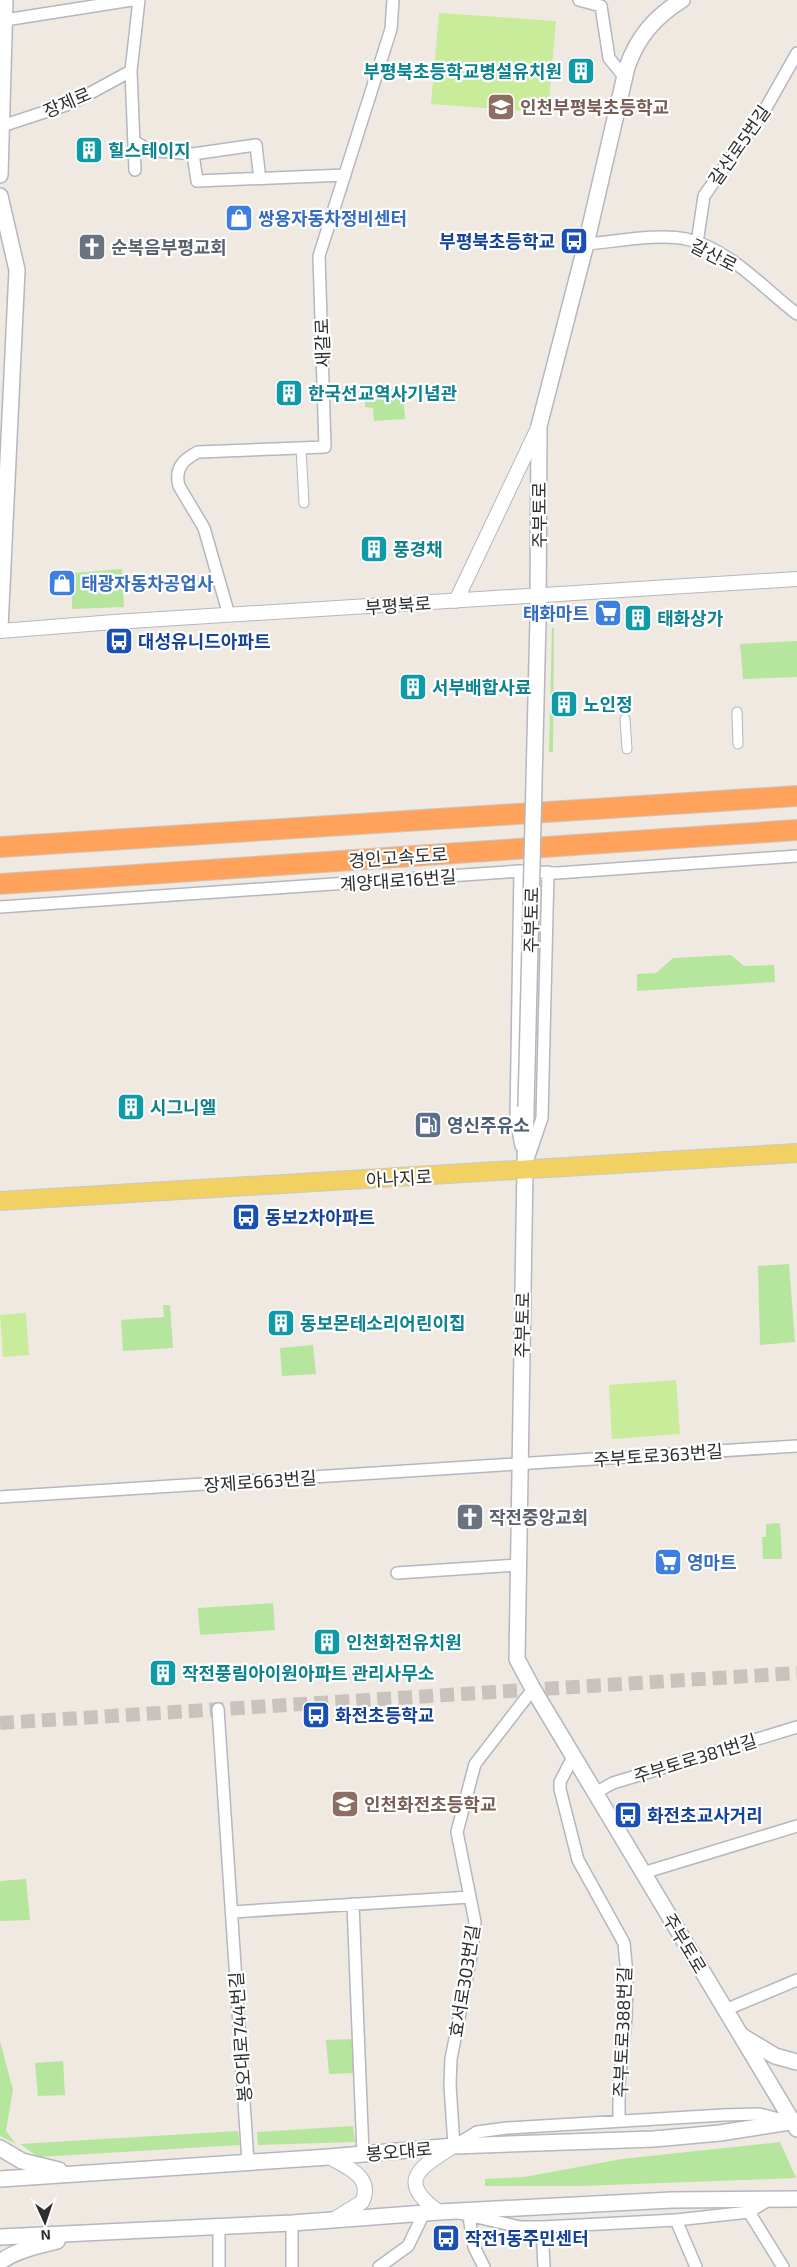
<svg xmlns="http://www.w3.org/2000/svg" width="797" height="2267" font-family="'Exo 2','Noto Sans KR',sans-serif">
<rect width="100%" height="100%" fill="#efe9e1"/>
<path fill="#b6e59e" d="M 403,394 L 405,419 L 374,421 L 373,408 L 365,407 L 365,397 Z
M 122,569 L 124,607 L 72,609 L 72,573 Z
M 552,628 L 554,628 L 553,752 L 549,752 Z
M 797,641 L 797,677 L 743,679 L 740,644 Z
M 731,955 L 744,966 L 774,965 L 775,982 L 637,991 L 637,974 L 656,973 L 673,958 Z
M 789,1264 L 795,1342 L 760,1345 L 758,1266 Z
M 163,1305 L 170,1305 L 173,1348 L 123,1351 L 121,1320 L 164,1317 Z
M 313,1345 L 316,1374 L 282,1376 L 280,1348 Z
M 780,1523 L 782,1559 L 763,1559 L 762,1537 L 766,1537 L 766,1524 Z
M 273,1603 L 275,1630 L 200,1635 L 198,1608 Z
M 26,1879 L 30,1920 L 0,1921 L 0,1881 Z
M 353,2039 L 355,2073 L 329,2074 L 326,2040 Z
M 0,2041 L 13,2090 L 6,2131 L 16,2144 L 0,2136 Z
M 63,2061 L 65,2095 L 38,2096 L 35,2063 Z
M 353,2126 L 355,2142 L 258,2145 L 257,2132 Z
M 238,2131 L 240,2145 L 38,2157 L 20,2144 Z
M 780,2142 L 796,2178 L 581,2186 L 485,2186 L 485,2179 L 524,2177 L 622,2159 Z"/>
<path fill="#c9ec9a" d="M 439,13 L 556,21 L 549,101 L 536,101 L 536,112 L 431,104 Z
M 26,1313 L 29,1355 L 3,1357 L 0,1315 Z
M 676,1380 L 680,1434 L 612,1439 L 609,1385 Z"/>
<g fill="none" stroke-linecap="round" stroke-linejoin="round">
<path stroke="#c8c4bd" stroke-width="14" stroke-dasharray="14 7" stroke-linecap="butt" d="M 0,1723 L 797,1673"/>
<g stroke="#b4b7c1" stroke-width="11">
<path id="pedestrian" d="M 301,448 L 304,503
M 737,712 L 738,744
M 625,719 L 627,749"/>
</g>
<g stroke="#b4b7c1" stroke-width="14">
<path id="minor" d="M 579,0 L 601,6 L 609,58 L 625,78
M 5,20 L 132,0
M 2,126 L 72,103 L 131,71
M 134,141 L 148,150 L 193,154 L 197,181 L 345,175
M 193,154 L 256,145 L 259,171
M 135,170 L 131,71 L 139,0
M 697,243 L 704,196 L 767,106 L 797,53
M 586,244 C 614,242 658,233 686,239 C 730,249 763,288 797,314
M 229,615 L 204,528 L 179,486 C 174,468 184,459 198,452 L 325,447 L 319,256 L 391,29 L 393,0
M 520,871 L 516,1119 L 521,1146
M 0,907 L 520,871 L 557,873 L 797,856
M 528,1159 L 542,1118 L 548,872
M 0,1497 L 797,1446
M 397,1573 L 519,1565
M 533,1689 L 475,1764 L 457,1832 L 475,1922 L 472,1951 L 451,2059 L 450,2085 L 454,2146 L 477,2132 L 507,2128 L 723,2115 L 759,2114 L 787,2121
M 218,1709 L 248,2162
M 573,1757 L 560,1782 L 560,1789 L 578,1860 L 624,1943 L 627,1975 L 626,2018 L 619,2083 L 619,2121
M 595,1793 L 613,1783 L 797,1727
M 643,1873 L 797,1826
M 353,1904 L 363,2154
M 232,1912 L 470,1897
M 725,2010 L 797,1980
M 749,2212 L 783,2267
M 459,2213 L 520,2227 L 542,2227 L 676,2220 L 749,2212 L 770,2199
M 469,2217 L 474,2247 L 484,2267
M 676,2220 L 696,2267
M 219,2227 L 219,2267
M 542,2227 L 544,2267
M 292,2267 L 292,2223
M 379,2267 L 408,2246 L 424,2213"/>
</g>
<g stroke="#b4b7c1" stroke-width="16">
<path id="tertiary" d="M 456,601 L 539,426
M 0,631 L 114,622 L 797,579
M 329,2157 C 347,2167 374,2177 362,2202 L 333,2220
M 439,2212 C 395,2181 420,2167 454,2146"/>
</g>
<g stroke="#b4b7c1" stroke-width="18">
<path id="secondary" d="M 0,175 L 5,0
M 0,196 L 17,270 L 0,628
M 538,619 L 539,426 L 586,244 L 627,67 C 638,36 655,17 682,0
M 526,1107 L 517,1659 L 533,1689 L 797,2129
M 742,2036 L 775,2056 L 797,2062
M 0,2148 L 22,2161 L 59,2170
M 0,2179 L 329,2157 L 454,2146 L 654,2139 L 720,2133 L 797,2121
M 0,2237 L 292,2223 L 439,2212 L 672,2200 L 797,2199
M 0,2262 C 16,2250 38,2246 57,2241"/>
</g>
<g stroke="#c9c9c9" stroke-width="20">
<path id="primary" d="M 0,1201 L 797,1153"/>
</g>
<g stroke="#c9c9c9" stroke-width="22">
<path id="motorway" d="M 0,847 L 797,796
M 0,884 L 797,830"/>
</g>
<use href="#pedestrian" stroke="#fff" stroke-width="9"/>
<use href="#minor" stroke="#fff" stroke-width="11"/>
<use href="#tertiary" stroke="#fff" stroke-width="14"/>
<use href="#secondary" stroke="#fff" stroke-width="15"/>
<use href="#primary" stroke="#f2d163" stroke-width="18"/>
<use href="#motorway" stroke="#ffa35c" stroke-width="20"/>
<g stroke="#b4b7c1" stroke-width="18" stroke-linecap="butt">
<path id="secondary-bridge" d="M 526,1107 L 538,619"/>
</g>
<use href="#secondary-bridge" stroke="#fff" stroke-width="15"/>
</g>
<defs>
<g id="building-square" transform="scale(1.4375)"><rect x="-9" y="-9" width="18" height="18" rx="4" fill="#0f9aa8" stroke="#fff"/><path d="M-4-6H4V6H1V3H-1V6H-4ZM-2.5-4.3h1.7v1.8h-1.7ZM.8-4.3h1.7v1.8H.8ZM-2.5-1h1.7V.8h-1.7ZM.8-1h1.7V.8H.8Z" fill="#fff"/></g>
<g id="school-square" transform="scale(1.4375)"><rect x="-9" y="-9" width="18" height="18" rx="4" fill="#8d6e63" stroke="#fff"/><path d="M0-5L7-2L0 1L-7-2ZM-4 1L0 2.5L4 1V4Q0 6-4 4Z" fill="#fff"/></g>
<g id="shop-square" transform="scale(1.4375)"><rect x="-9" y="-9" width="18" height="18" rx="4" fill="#3f7fe0" stroke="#fff"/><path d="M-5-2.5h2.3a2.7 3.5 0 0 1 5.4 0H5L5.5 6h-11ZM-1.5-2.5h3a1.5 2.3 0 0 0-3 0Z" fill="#fff"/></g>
<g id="bus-square" transform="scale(1.4375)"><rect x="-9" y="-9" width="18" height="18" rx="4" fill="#1a4fb4" stroke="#fff"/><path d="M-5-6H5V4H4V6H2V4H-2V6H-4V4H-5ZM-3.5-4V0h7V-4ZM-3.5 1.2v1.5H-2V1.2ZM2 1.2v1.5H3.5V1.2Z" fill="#fff"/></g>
<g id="church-square" transform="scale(1.4375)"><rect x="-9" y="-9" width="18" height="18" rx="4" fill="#6b7280" stroke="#fff"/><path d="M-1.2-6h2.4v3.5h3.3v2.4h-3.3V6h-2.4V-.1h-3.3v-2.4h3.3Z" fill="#fff"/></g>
<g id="supermarket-square" transform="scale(1.4375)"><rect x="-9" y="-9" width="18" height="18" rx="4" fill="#3f7fe0" stroke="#fff"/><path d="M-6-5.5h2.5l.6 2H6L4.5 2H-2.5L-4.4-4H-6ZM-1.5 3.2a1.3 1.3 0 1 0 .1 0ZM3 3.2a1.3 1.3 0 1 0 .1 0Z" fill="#fff"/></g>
<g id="fuel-square" transform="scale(1.4375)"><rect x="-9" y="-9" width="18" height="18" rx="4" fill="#5c6f8a" stroke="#fff"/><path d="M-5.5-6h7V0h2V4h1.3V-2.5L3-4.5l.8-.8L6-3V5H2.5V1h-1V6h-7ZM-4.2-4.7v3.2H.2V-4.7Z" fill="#fff"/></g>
</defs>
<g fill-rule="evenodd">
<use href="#building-square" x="581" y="71"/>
<use href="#school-square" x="501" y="107"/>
<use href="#building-square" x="89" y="150"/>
<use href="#shop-square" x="239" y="218"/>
<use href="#bus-square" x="574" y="241"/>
<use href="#church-square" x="92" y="247"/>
<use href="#building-square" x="289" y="393"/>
<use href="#building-square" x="374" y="549"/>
<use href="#shop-square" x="62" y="583"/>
<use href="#supermarket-square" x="608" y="613"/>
<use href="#building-square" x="638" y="618"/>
<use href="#bus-square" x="119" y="641"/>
<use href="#building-square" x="413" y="687"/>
<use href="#building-square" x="564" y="704"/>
<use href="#building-square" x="131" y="1107"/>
<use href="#fuel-square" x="428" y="1125"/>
<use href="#bus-square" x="246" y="1217"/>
<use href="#building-square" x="281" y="1323"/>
<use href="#church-square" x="470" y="1517"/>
<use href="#supermarket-square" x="668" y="1562"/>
<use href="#building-square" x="327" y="1642"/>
<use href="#building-square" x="163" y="1673"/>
<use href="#bus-square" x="316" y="1715"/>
<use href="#school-square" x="345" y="1804"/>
<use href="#bus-square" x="628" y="1815"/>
<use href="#bus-square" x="446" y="2238"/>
</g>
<g text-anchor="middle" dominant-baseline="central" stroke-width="4.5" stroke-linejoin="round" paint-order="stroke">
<g font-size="18" font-weight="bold" fill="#0d838f" stroke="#fff" text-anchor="start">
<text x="562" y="71" text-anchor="end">부평북초등학교병설유치원</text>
<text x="108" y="150">힐스테이지</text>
<text x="308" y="393">한국선교역사기념관</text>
<text x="393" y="549">풍경채</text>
<text x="657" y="618">태화상가</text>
<text x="432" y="687">서부배합사료</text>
<text x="583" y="704">노인정</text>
<text x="150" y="1107">시그니엘</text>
<text x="300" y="1323">동보몬테소리어린이집</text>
<text x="346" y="1642">인천화전유치원</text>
<text x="182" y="1673">작전풍림아이원아파트 관리사무소</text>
</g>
<g font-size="18" fill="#2e2e2e" stroke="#fff">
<text transform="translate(67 102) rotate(-23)">장제로</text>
<text transform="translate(739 145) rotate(-55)">갈산로5번길</text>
<text transform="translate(714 255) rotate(27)">갈산로</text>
<text transform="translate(322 343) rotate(-92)">새갈로</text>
<text transform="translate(539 515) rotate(-90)">주부토로</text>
<text transform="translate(398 605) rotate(-4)">부평북로</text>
<text transform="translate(398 857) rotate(-4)">경인고속도로</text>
<text transform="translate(398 880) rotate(-4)">계양대로16번길</text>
<text transform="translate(531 920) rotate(-89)">주부토로</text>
<text transform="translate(399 1178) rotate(-3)">아나지로</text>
<text transform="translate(522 1325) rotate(-89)">주부토로</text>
<text transform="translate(658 1455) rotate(-4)">주부토로363번길</text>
<text transform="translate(260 1481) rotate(-4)">장제로663번길</text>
<text transform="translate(695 1758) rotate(-17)">주부토로381번길</text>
<text transform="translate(685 1943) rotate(59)">주부토로</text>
<text transform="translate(464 1981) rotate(-81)">효서로303번길</text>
<text transform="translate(622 2032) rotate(-88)">주부토로388번길</text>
<text transform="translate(240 2037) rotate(-94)">봉오대로744번길</text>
<text transform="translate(399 2151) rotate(-5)">봉오대로</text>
</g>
<g font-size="18" font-weight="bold" fill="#785e54" stroke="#fff" text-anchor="start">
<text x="520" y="107">인천부평북초등학교</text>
<text x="364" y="1804">인천화전초등학교</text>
</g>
<g font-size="18" font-weight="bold" fill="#366cbe" stroke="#fff" text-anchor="start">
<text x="258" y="218">쌍용자동차정비센터</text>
<text x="81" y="583">태광자동차공업사</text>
<text x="589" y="613" text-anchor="end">태화마트</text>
<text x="687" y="1562">영마트</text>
</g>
<g font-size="18" font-weight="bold" fill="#164399" stroke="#fff" text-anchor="start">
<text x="555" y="241" text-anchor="end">부평북초등학교</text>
<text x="138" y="641">대성유니드아파트</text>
<text x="265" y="1217">동보2차아파트</text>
<text x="335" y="1715">화전초등학교</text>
<text x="647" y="1815">화전초교사거리</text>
<text x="465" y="2238">작전1동주민센터</text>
</g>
<g font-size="18" font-weight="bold" fill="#5b616d" stroke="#fff" text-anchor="start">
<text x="111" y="247">순복음부평교회</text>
<text x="489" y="1517">작전중앙교회</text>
</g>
<g font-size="18" font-weight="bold" fill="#4e5e75" stroke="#fff" text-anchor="start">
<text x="447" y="1125">영신주유소</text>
</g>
</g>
<g transform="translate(45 2222) rotate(177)" stroke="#ffffff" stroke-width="4" paint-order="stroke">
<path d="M0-4L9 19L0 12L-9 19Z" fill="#2e2e2e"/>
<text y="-8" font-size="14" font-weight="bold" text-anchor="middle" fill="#2e2e2e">N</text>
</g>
</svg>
